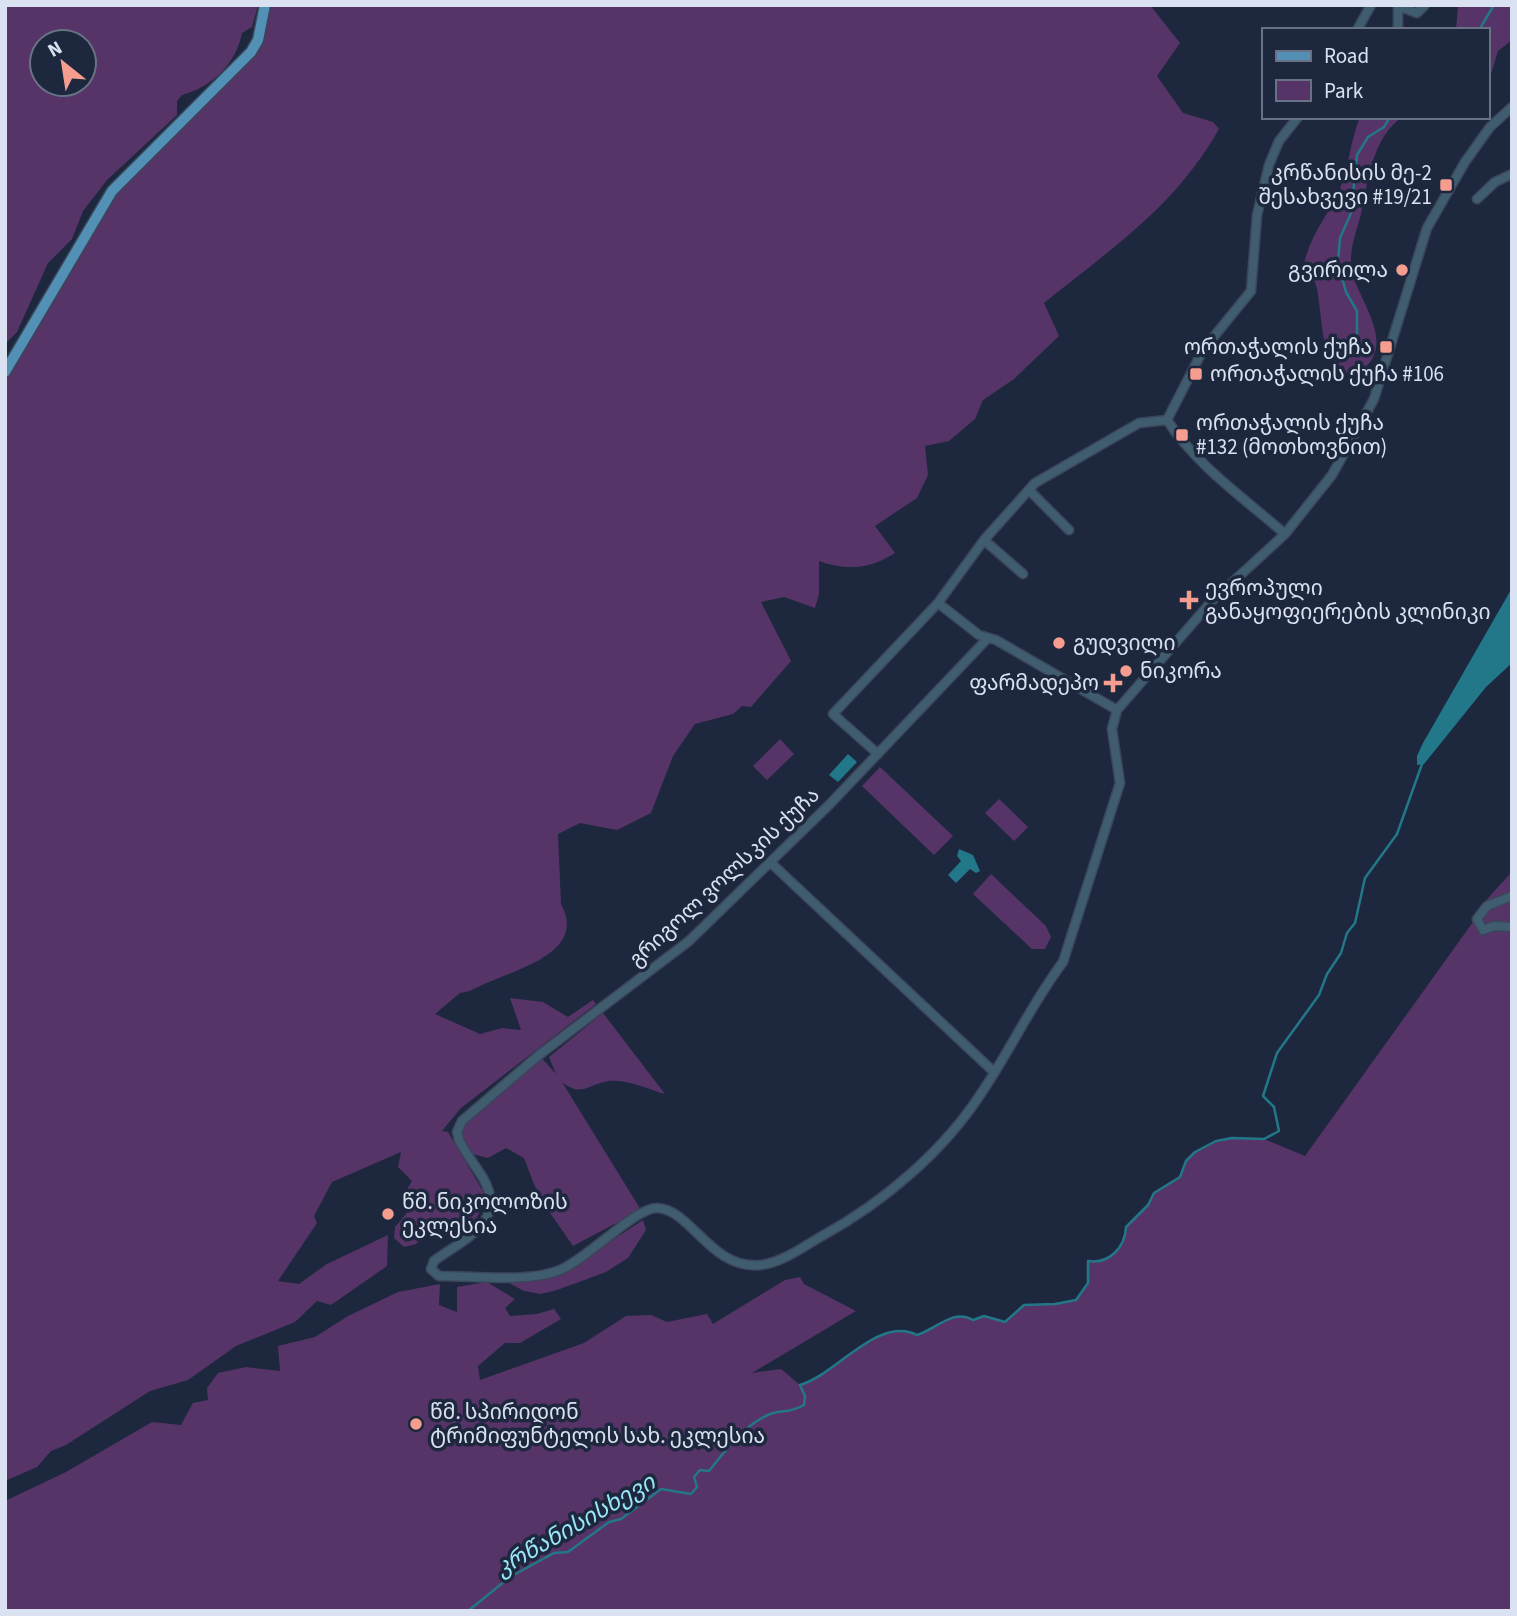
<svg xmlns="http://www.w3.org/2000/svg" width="1517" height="1616" font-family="'Source Sans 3','Noto Sans Georgian',sans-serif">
<rect width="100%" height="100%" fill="#1d283e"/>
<path fill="#563467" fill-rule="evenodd" d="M 5,5 L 258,5 L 252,27 L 242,33 C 236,64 212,87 182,95 L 177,101 L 177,115 L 107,180 L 83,211 L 72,239 L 48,263 L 17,332 L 5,344 ZM 42,42 L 84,42 L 84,84 L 42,84 Z
M 264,5 L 1150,5 L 1180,43 L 1157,76 L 1183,113 L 1213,122 L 1219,129 C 1174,208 1113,247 1044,303 L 1059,336 L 1014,379 L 983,400 L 975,419 L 949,441 L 925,446 L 928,475 L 917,498 L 875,526 L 895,553 C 870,569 847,571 819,561 L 819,594 L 815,608 L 784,597 L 761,602 L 791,661 L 751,707 L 742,706 L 733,714 L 695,724 L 673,756 L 651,813 L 617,830 L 580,823 L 558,834 L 561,904 C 590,957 504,971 470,991 L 460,993 L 435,1014 L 480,1034 L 502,1028 L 521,1030 L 510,998 L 543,1002 L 568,1017 L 593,1000 L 596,1004 L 461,1108 L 442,1131 L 448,1132 L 483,1191 C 485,1214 472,1225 455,1238 L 428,1230 L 416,1244 L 404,1247 L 394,1238 L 395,1227 L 412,1207 L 404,1194 L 412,1181 L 398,1167 L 401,1152 L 332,1182 L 314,1216 L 317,1223 L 278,1281 L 299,1284 L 327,1264 L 388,1235 L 387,1266 L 331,1305 L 317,1301 L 295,1322 L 236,1346 L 188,1380 L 150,1391 L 66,1445 L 51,1451 L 37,1467 L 5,1481 L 5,372 L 96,215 L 236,64 L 260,29 Z
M 1458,5 L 1512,5 L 1512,40 L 1498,51 L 1487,87 L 1487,30 L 1456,30 Z
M 1360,117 L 1402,117 C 1372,138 1368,182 1361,214 C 1356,233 1348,252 1352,272 C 1358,295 1380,324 1376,348 C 1372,369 1354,377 1336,372 C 1321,346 1322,318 1317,289 C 1316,281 1308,272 1304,264 C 1310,236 1327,216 1339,191 C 1349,168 1350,141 1360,117 Z
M 780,739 L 794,754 L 767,780 L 753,766 Z
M 880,767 L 953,836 L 934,855 L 862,786 Z
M 999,799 L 1028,827 L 1014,841 L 985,813 Z
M 1512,871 L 1512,1611 L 5,1611 L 5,1501 L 66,1472 L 152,1422 L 181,1425 L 193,1403 L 208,1400 L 207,1388 L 218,1373 L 246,1367 L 280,1371 L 278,1346 L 315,1337 L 348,1316 L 398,1292 L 440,1284 L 439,1305 L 457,1312 L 457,1287 L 487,1282 L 515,1299 L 505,1308 L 510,1316 L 537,1314 L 554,1309 L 561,1319 L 520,1343 L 505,1343 L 478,1366 L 480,1380 L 584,1343 L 626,1316 L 651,1315 L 667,1322 L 707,1314 L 713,1324 L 785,1280 L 800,1277 L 804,1284 L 856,1311 L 752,1373 L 781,1369 L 800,1385 C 836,1374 878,1315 918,1335 C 937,1329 954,1309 973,1320 L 984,1316 L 1005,1322 L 1024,1305 L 1055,1304 L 1076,1300 L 1088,1283 L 1088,1261 C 1109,1263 1125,1248 1126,1227 L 1148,1205 L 1154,1193 L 1179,1177 L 1186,1161 L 1195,1152 L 1216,1141 L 1232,1138 L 1264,1139 L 1305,1156 L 1473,922 C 1475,909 1502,884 1512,871 Z
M 991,874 L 1046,926 L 1051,937 L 1045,949 L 1032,949 L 973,894 Z
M 603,1013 L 665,1094 C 648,1089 627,1079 609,1081 C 588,1084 582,1098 562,1082 L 641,1210 L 573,1246 L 539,1197 L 524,1158 L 506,1148 L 488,1158 L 472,1154 L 457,1132 L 481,1105 L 539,1055 L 556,1074 L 549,1057 Z
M 643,1220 L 646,1230 L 628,1258 L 606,1272 L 557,1290 L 541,1294 L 524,1291 L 503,1280 L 560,1274 Z"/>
<path fill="#227888" d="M 1512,588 L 1512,663 L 1486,687 L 1424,764 L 1417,765 L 1417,756 L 1423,743 Z
M 848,754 L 857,762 L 838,782 L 829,775 Z
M 959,849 L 973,855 L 980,871 L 976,873 L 970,869 L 956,883 L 948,875 L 961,861 L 957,856 Z"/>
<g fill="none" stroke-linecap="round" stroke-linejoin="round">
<path stroke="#227888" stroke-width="2.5" d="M 1479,30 L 1494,5
M 1357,340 L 1357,311 L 1346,292 L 1338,263 L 1340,238 L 1351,213 L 1357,155 L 1368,137 L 1384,127 L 1390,117
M 468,1611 L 510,1577 L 554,1553 L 568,1552 L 609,1522 L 621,1519 L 661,1489 L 691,1494 L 697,1487 L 694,1477 L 700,1470 L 709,1471 C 726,1450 746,1422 773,1413 C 785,1410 790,1413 804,1405 L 805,1396 L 800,1385 C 836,1375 878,1315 917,1335 C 936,1329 954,1308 973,1320 L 984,1316 L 1005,1322 L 1024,1305 L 1055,1304 L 1076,1300 L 1088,1283 L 1088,1261 C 1109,1264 1125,1248 1126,1227 L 1148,1205 L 1154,1193 L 1180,1177 L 1186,1161 L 1195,1152 L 1216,1141 L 1232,1138 L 1264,1139 L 1279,1131 L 1274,1107 L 1263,1096 L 1277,1053 L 1319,995 L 1327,974 L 1341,953 L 1347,933 L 1355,923 L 1365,878 L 1397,834 L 1422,764"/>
<g stroke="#3b465a" stroke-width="11">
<path id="minor" d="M 1399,6 L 1417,13 L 1425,5
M 1357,30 L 1371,5
M 1398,30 L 1398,5
M 1477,199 L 1495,182 L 1512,174
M 1167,420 L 1203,350 L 1251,291 L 1257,215 L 1269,165 L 1279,141 L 1298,117
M 1167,420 C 1197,466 1244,498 1285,534
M 1029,490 L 1069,530
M 984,540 L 1023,574
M 938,603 L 979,635 L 996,640 L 1117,710
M 987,639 L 829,805 L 689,941 L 539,1055 L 462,1121 L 457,1132 L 459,1140 C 466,1154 475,1165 483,1178 C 508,1222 465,1238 434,1261 L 431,1269 L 439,1276 C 474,1276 528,1283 560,1270 C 586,1260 636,1207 657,1208 C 691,1209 711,1270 760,1265 C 782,1263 804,1246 822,1236 C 884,1202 944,1151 982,1092 C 1011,1049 1032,1003 1063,962 L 1120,783 L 1112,729 L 1117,710 L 1212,601 L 1285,534 L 1332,475 L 1374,399 L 1427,228 L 1465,162 L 1490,127 L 1512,107
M 878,754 L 833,714 L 938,603 L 984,540 L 1035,483 L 1139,423 L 1167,420
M 771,863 L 994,1072
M 1512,896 L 1487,906 L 1477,919 L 1483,930 L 1494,926 L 1512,927"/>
</g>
<g stroke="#3b465a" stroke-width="13">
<path id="major" d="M 5,372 L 112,191 L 251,52 L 258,40 L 265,5"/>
</g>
<use href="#minor" stroke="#405d70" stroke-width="8"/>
<use href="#major" stroke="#5290b6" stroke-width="10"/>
</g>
<g fill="#f59d8f" stroke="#1d283e" stroke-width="2.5">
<rect x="1439" y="178" width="14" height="14" rx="3.5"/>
<circle cx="1402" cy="270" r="7"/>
<rect x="1379" y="340" width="14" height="14" rx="3.5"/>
<rect x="1189" y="367" width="14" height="14" rx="3.5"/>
<rect x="1175" y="428" width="14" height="14" rx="3.5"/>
<path d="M1185.5 589.5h7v7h7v7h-7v7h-7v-7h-7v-7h7z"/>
<circle cx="1059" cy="643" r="7"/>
<circle cx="1126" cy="671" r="7"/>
<path d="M1109.5 672.5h7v7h7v7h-7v7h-7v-7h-7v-7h7z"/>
<circle cx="388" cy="1214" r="7"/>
<circle cx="416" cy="1424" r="7"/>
</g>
<g text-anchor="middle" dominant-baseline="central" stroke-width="7" stroke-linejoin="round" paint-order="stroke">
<g font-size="21" fill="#dae1f0" stroke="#1d283e" text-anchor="start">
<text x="1432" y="173" text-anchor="end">კრწანისის მე-2<tspan x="1432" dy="24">შესახვევი #19/21</tspan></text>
<text x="1388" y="270" text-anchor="end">გვირილა</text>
<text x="1372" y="347" text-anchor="end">ორთაჭალის ქუჩა</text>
<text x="1210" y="374">ორთაჭალის ქუჩა #106</text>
<text x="1196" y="423">ორთაჭალის ქუჩა<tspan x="1196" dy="24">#132 (მოთხოვნით)</tspan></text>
<text x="1205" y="588">ევროპული<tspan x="1205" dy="24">განაყოფიერების კლინიკი</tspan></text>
<text x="1073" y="643">გუდვილი</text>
<text x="1140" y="671">ნიკორა</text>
<text x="1099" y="683" text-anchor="end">ფარმადეპო</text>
<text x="402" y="1202">წმ. ნიკოლოზის<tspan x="402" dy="24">ეკლესია</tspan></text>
<text x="430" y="1412">წმ. სპირიდონ<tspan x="430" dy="24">ტრიმიფუნტელის სახ. ეკლესია</tspan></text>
</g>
<g font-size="21" fill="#dae1f0" stroke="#1d283e">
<text transform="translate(724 877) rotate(-43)">გრიგოლ ვოლსკის ქუჩა</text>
</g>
<g font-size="23" font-style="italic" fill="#99e6f7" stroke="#1d283e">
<text transform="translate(575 1525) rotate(-30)">კრწანისისხევი</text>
</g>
</g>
<rect width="1517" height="1616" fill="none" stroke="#dae1f0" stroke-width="14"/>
<rect x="1262" y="28" width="228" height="91" fill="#1d283e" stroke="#697285" stroke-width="2"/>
<rect x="1276" y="51" width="35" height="10" fill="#5290b6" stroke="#697285" stroke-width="2"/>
<text x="1324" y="63" font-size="21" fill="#dae1f0">Road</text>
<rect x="1276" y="80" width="35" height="21" fill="#563467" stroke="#697285" stroke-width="2"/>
<text x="1324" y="98" font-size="21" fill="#dae1f0">Park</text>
<g transform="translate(63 63) rotate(330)"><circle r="33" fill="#1d283e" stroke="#697285" stroke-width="2"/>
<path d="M0-5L12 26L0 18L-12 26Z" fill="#f59d8f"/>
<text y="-10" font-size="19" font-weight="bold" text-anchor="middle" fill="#dae1f0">N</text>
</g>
</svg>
